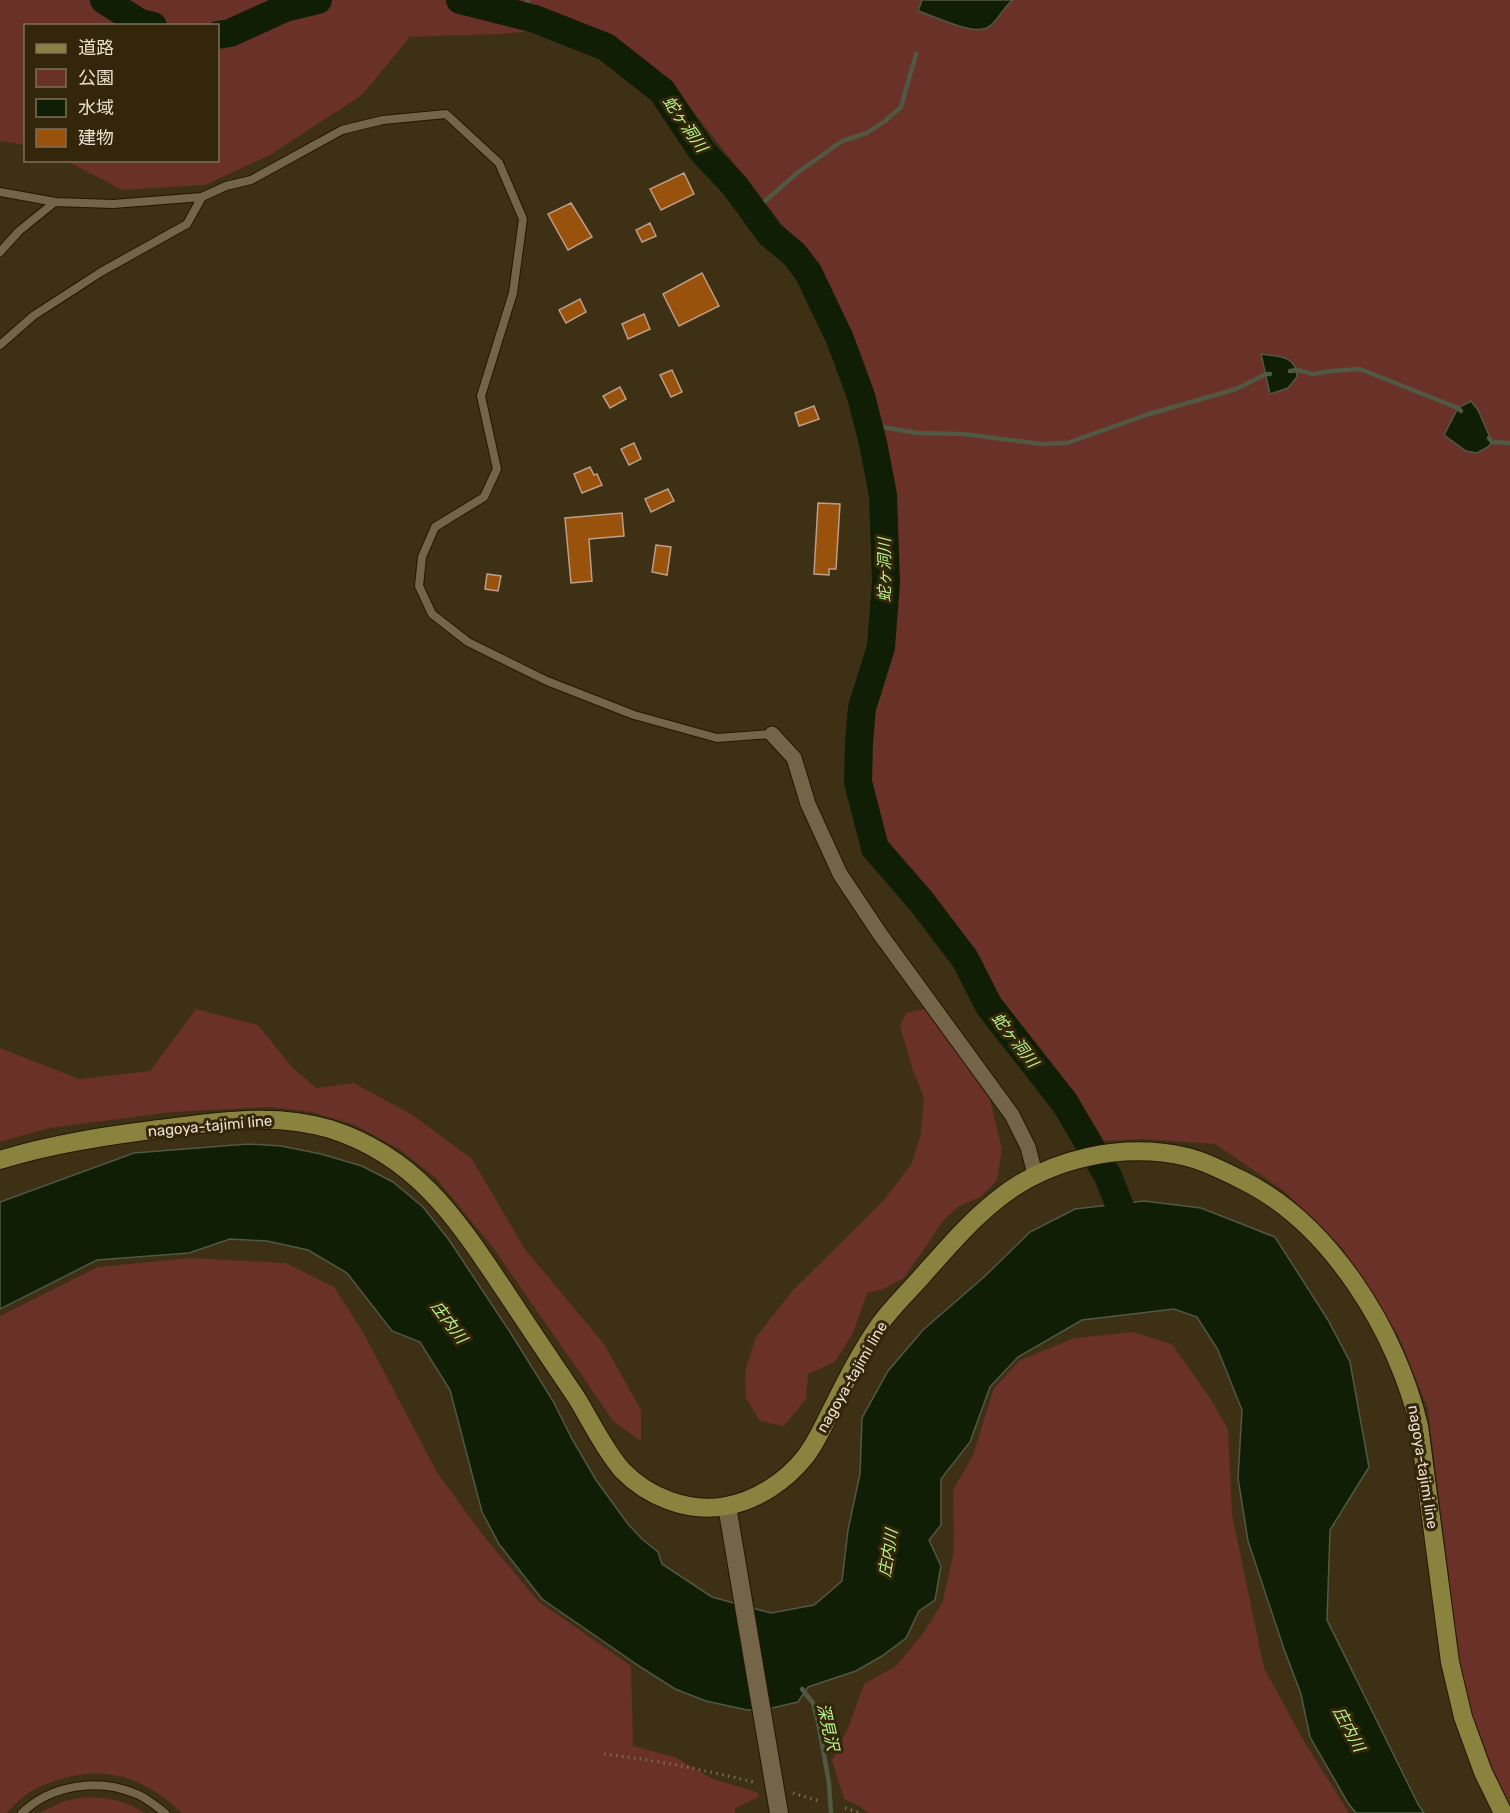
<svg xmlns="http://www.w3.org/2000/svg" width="1510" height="1813" font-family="Rubik,'Noto Sans JP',sans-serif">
<rect width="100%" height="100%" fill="#3e3014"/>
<path fill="#693127" d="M 0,0 L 922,0 L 918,11 L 1013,0 L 1510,0 L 1510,1805 L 1481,1745 L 1469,1705 L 1460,1665 L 1428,1409 L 1398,1335 L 1343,1249 L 1284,1191 L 1215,1144 L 1142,1139 L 1098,1141 L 1052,1071 L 1006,1012 L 960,933 L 909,880 L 885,848 L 872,797 L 866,738 L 894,631 L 891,506 L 871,390 L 822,275 L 669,81 L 581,26 L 500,34 L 410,37 L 362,95 L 270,155 L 205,185 L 122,190 L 67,161 L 218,160 L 218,26 L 26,26 L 25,145 L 0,141 Z
M 196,1009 L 258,1025 L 291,1066 L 316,1088 L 354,1083 L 411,1114 L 472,1159 L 524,1248 L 604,1344 L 641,1410 L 641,1441 L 614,1422 L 494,1249 L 436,1178 L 399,1149 L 355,1125 L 312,1112 L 269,1107 L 173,1112 L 49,1128 L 0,1142 L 0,1048 L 79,1079 L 150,1071 Z
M 925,1009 L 989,1096 L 1002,1149 L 997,1180 L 981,1197 L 959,1206 L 944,1220 L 904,1278 L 883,1289 L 867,1293 L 853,1333 L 835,1362 L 808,1374 L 806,1399 L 784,1426 L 760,1421 L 746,1398 L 745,1371 L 756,1337 L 793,1290 L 884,1200 L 912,1163 L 921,1133 L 924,1098 L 912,1068 L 900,1026 L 906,1013 Z
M 191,1258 L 286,1263 L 334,1287 L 363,1332 L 438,1474 L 483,1535 L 538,1601 L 631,1666 L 633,1746 L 675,1757 L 713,1779 L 757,1792 L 759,1797 L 735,1808 L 735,1813 L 182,1813 C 148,1781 112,1765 65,1778 C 50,1782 35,1787 23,1797 C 17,1802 12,1808 6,1813 L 0,1813 L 0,1316 L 98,1267 Z
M 1133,1332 L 1172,1344 L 1210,1398 L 1228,1429 L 1232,1514 L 1264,1668 L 1305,1743 L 1349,1813 L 869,1813 L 859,1806 L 844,1799 L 832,1761 L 848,1728 L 864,1684 L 896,1666 L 924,1632 L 943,1601 L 954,1551 L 953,1490 L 973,1455 L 994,1388 L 1020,1360 L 1075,1338 Z
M 86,1797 C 108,1798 126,1800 144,1813 L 39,1813 L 64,1801 Z"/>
<path fill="#101e06" stroke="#515843" stroke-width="1.5" d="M 922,0 L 1013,0 C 1003,7 998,22 987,28 C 972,35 934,16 918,11 Z
M 1261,354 C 1278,357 1296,354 1297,377 L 1288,388 L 1270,394 Z
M 1471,401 L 1478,410 L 1492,442 L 1488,447 L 1477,453 L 1466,451 L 1444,435 L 1458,408 Z
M 248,1144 L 281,1146 L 321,1154 L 362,1166 L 393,1182 L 423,1207 L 449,1240 L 510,1332 L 553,1401 L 572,1439 L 596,1480 L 628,1524 L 642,1539 L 658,1552 L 662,1564 L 712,1597 L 771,1613 L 814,1605 L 842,1581 L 848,1530 L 860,1474 L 862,1418 L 888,1371 L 923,1330 L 984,1277 L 1030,1232 L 1075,1209 L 1144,1201 L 1201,1208 L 1275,1237 L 1328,1320 L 1350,1362 L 1369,1467 L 1330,1530 L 1327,1620 L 1418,1804 L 1424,1813 L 1356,1813 L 1348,1803 L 1310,1737 L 1301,1694 L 1284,1649 L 1248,1541 L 1238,1478 L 1242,1410 L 1218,1350 L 1197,1317 L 1174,1309 L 1082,1320 L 1018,1357 L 990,1387 L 970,1442 L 941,1479 L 941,1525 L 929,1540 L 941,1566 L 935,1600 L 919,1611 L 906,1638 L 882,1656 L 856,1671 L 808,1687 L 798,1702 L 772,1708 L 747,1710 L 706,1701 L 675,1689 L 642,1668 L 542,1599 L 499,1544 L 482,1512 L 450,1390 L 420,1342 L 392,1331 L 347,1273 L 308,1250 L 267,1241 L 230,1239 L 189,1253 L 97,1260 L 0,1309 L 0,1202 L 134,1153 Z"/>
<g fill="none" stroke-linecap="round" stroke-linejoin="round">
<path stroke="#515843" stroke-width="4.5" d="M 520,15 L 528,0
M 753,212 L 797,173 L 842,141 L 867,133 L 885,121 L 901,107 L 916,54
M 1290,371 L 1297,370 L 1313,374 L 1332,371 L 1360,369 L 1458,408 L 1461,411
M 870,429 L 882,427 L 917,433 L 963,434 L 1041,444 L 1067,443 L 1146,415 L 1236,389 L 1266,374 L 1270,374
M 1489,438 L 1492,442 L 1510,443
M 802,1689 L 813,1703 L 818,1722 L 829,1783 L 831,1813"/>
<path stroke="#101e06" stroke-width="28" d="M 104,0 L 140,23 L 153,26
M 460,0 L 535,19 L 606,47 L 662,91 L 702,151 L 735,186 L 770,234 L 794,254 L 808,272 L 840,339 L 861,396 L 873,443 L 883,495 L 886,582 L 881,647 L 862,708 L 859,742 L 858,782 L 875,848 L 921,901 L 965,959 L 989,1006 L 1065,1103 L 1108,1176 L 1133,1240
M 218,35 L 230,33 L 285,8 L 318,0"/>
</g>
<path fill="#99520b" stroke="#bc9e89" stroke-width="1.5" d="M 684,173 L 694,194 L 661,210 L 650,189 Z
M 571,203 L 592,237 L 568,250 L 548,214 Z
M 650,223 L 656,236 L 642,242 L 636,230 Z
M 702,273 L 719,306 L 679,326 L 663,294 Z
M 580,299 L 586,312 L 566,323 L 559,310 Z
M 644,314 L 650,329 L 628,339 L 622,324 Z
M 672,370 L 682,392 L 671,397 L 660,375 Z
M 620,387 L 626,399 L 610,408 L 603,396 Z
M 814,406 L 819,419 L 799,426 L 795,413 Z
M 634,443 L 641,459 L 629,465 L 621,449 Z
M 590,467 L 594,475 L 597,474 L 602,485 L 582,493 L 574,474 Z
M 668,489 L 674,501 L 651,512 L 645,499 Z
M 818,503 L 840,504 L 836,569 L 829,569 L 829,575 L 814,574 Z
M 622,513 L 624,536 L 589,539 L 592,581 L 571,583 L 565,518 Z
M 656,545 L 671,547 L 667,575 L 652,572 Z
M 487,574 L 501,576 L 498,591 L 485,589 Z"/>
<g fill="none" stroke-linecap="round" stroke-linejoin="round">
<g stroke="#241700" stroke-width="10">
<path id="service" d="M 0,192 L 55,202 L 113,204 L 202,197 L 226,186 L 251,180 L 342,130 L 383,120 L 446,114 L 499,163 L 523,219 L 513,293 L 481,396 L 497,469 L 484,497 L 435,527 L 422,557 L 419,586 L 432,614 L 468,642 L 547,681 L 634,715 L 717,738 L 772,734
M 0,252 L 19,231 L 55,202
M 0,345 L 33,316 L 101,272 L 187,224 L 202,197
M 22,1813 C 51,1785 97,1778 134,1793 C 146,1797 156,1806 165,1813"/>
</g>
<g stroke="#241700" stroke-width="17">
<path id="minor" d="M 772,734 L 794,758 L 808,804 L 840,874 L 880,934 L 1012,1115 L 1028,1147 L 1035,1174"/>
</g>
<g stroke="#241700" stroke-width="20">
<path id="tertiary" d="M 727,1506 L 779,1813"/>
</g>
<g stroke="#241700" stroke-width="20">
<path id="primary" d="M 0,1160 C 51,1144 106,1136 159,1129 C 216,1122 274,1112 330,1129 C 418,1157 458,1221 507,1294 C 530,1329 553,1363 576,1397 C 591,1421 603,1448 622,1470 C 648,1497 688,1513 726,1506 C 756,1501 786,1481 805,1457 C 817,1442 824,1424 833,1407 C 847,1379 862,1349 880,1324 C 893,1306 910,1290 924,1274 C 948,1247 970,1221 998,1199 C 1049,1158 1123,1142 1187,1157 C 1205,1161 1223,1171 1240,1179 C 1330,1222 1397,1332 1419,1426 L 1450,1662 L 1463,1717 L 1483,1772 L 1503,1813"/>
</g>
<path stroke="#796d55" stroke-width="3" stroke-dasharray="1.5 4.5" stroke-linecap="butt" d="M 604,1754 C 656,1760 706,1770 757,1783
M 793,1793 L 819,1801
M 845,1808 L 861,1813"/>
<use href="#service" stroke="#746448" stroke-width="8"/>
<use href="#minor" stroke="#746448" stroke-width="15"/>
<use href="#tertiary" stroke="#746448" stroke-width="18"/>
<use href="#primary" stroke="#8a833f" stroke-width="18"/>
</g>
<g text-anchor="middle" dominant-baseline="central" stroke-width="6" stroke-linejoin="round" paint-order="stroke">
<g font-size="15" fill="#e9e0d0" stroke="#33260a">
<text transform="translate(210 1126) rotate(-5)">nagoya-tajimi line</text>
<text transform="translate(852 1377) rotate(-60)">nagoya-tajimi line</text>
<text transform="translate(1423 1467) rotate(81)">nagoya-tajimi line</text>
</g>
<g font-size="16" font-style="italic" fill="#b7f58a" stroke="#33260a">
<text transform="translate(685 124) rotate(55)">蛇ヶ洞川</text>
<text transform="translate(884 570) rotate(-90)">蛇ヶ洞川</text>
<text transform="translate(1015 1040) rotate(52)">蛇ヶ洞川</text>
<text transform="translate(449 1322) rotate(53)">庄内川</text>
<text transform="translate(888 1553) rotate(-81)">庄内川</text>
<text transform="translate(828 1727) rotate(77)">深見沢</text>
<text transform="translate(1349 1729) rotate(62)">庄内川</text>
</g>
</g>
<rect x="24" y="24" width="195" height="138" fill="#33260a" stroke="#7c7059" stroke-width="1.5"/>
<rect x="36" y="44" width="30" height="9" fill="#8a833f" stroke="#7c7059" stroke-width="1.5"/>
<text x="78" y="54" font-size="18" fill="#e9e0d0">道路</text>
<rect x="36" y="69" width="30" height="18" fill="#693127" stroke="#7c7059" stroke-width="1.5"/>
<text x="78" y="84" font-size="18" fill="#e9e0d0">公園</text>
<rect x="36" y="99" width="30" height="18" fill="#101e06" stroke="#7c7059" stroke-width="1.5"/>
<text x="78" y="114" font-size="18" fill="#e9e0d0">水域</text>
<rect x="36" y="129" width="30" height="18" fill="#99520b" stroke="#7c7059" stroke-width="1.5"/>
<text x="78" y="144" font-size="18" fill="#e9e0d0">建物</text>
</svg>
